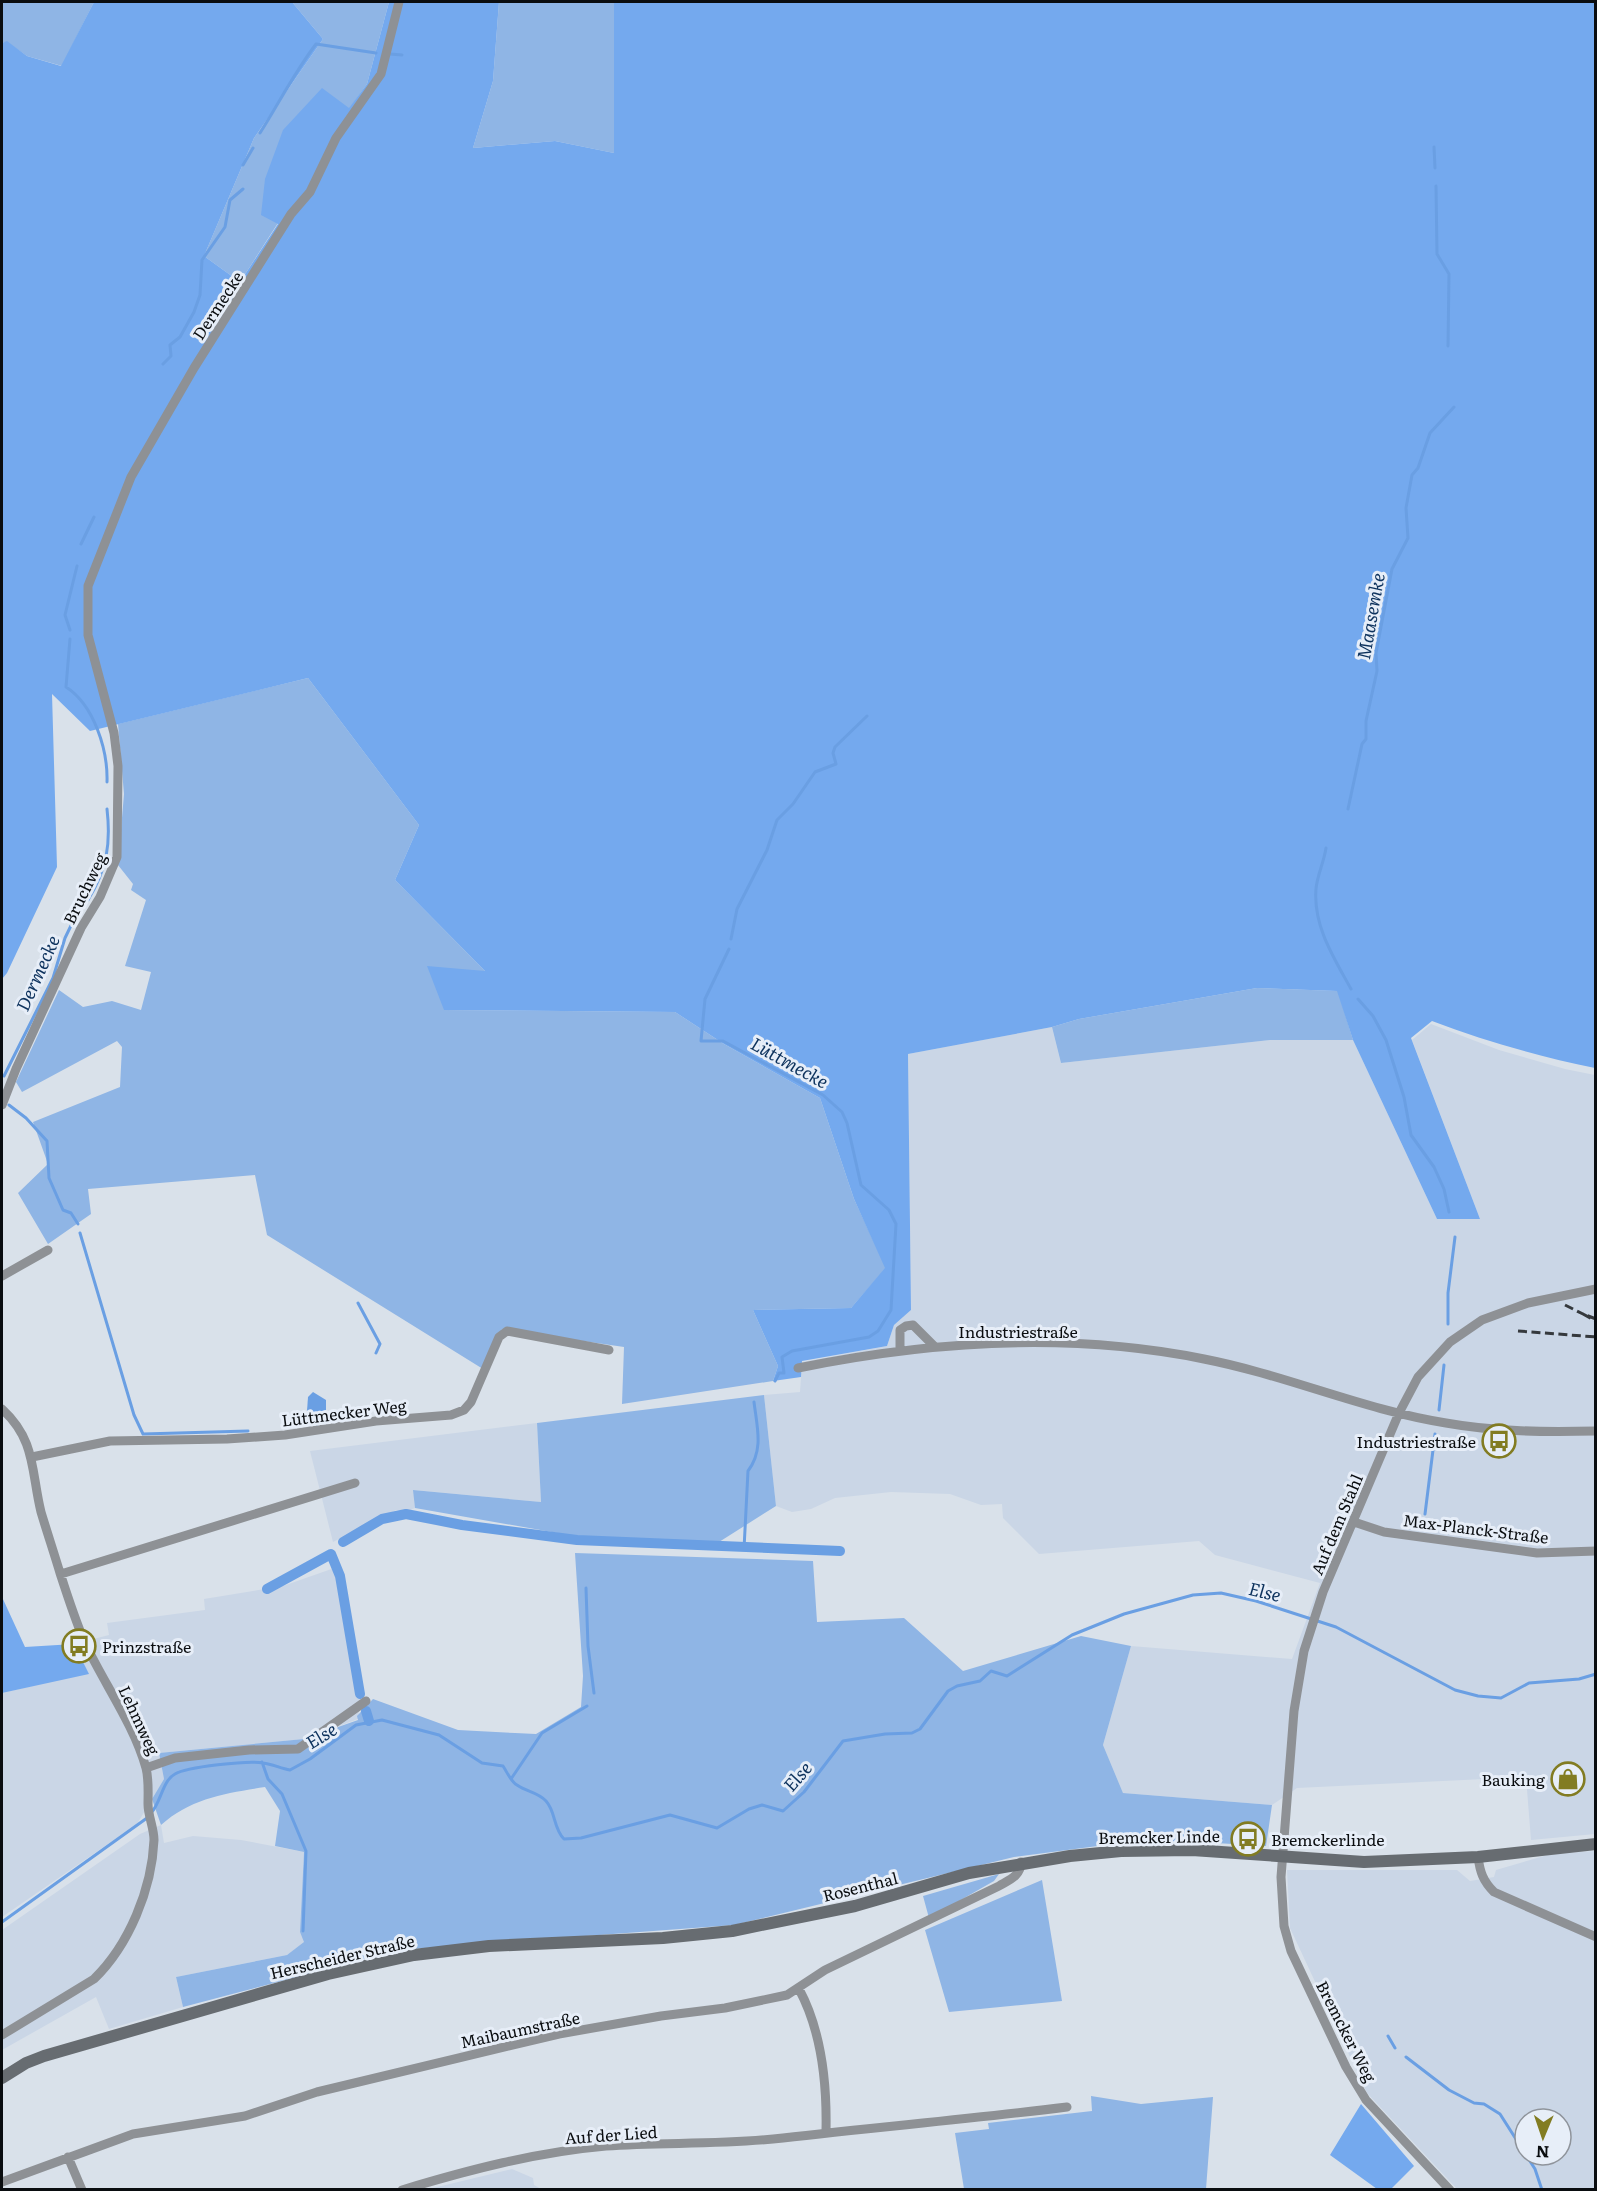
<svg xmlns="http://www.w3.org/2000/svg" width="1597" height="2191" font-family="Literata,serif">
<rect width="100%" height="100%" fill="#d9e1ea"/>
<path fill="#cad6e6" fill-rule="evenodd" d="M 1431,1024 L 1499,1050 L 1565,1069 L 1595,1075 L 1595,1834 L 1531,1840 L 1526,1777 L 1297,1788 L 1272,1805 L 1123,1793 L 1103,1745 L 1131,1646 L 1292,1659 L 1320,1583 L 1215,1555 L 1199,1541 L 1039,1554 L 1003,1518 L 1002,1504 L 981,1505 L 950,1494 L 891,1492 L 835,1498 L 811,1509 L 792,1512 L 776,1506 L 764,1395 L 800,1392 L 802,1362 L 887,1346 L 894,1325 L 911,1310 L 908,1054 L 1052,1027 L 1061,1063 L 1270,1040 L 1353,1040 L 1437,1219 L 1480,1219 L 1412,1040 Z
M 537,1423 L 541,1502 L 414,1490 L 415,1508 L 407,1511 L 396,1510 L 333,1542 L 310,1451 Z
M 340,1566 L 362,1686 L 358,1719 L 304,1739 L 159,1753 L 164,1779 L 137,1824 L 2,1917 L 2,1693 L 88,1673 L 74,1644 L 109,1635 L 107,1623 L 205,1610 L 204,1599 L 283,1586 Z
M 161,1825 L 164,1843 L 193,1836 L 241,1840 L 304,1852 L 300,1932 L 305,1942 L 287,1955 L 176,1977 L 183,2007 L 109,2029 L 96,1997 L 2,2050 L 2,1930 L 140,1834 Z
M 1595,1851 L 1595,2189 L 1457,2189 L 1367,2093 L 1290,1928 L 1287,1870 L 1457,1870 L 1470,1881 L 1494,1877 L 1496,1870 L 1551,1854 ZM 1525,2119 L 1561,2119 L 1561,2155 L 1525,2155 Z
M 512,2169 L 533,2178 L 534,2185 L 541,2189 L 429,2189 Z"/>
<path fill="#8fb5e5" d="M 2,2 L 94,2 L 62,66 L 27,56 L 7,42 L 2,43 Z
M 292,2 L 389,2 L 367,84 L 349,109 L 322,89 L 278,223 L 240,282 L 204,256 L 254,138 L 323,39 Z
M 499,2 L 614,2 L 614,153 L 555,141 L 473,148 L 493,81 Z
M 308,678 L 419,825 L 395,880 L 486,972 L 444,1010 L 675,1012 L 724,1044 L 820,1098 L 854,1199 L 886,1268 L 851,1308 L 753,1310 L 778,1366 L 773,1381 L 622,1404 L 624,1347 L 502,1329 L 483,1369 L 267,1235 L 255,1175 L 88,1189 L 91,1214 L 48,1244 L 18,1193 L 48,1164 L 33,1122 L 120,1087 L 122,1047 L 117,1041 L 22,1092 L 16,1082 L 59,990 L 83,1007 L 112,1001 L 141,1010 L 151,972 L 125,966 L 146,900 L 131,890 L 133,884 L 118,865 L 124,794 L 118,724 Z
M 1257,988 L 1338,991 L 1353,1040 L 1270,1040 L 1061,1063 L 1052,1027 L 1079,1019 Z
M 764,1395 L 776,1506 L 719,1542 L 580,1537 L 415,1508 L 413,1490 L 541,1502 L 537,1423 Z
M 575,1553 L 813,1561 L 817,1622 L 904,1618 L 963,1671 L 1081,1636 L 1131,1646 L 1103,1745 L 1123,1793 L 1272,1805 L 1266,1846 L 1182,1841 L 1113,1844 L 1014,1857 L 734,1925 L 398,1950 L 183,2007 L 176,1977 L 287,1955 L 304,1942 L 300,1932 L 304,1852 L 275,1846 L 280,1811 L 265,1787 C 226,1793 191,1798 161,1825 L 152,1799 L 164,1779 L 159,1753 L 304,1739 L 358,1720 L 357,1716 L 373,1699 L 458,1730 L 515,1733 L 536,1734 L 581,1707 L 583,1676 Z
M 999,1874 L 994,1881 L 929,1918 L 923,1896 Z
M 1042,1880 L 1062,2001 L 949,2012 L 925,1930 Z
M 1091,2096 L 1141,2104 L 1213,2097 L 1206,2189 L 964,2189 L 955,2133 L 989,2129 L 988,2123 L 1092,2111 Z"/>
<path fill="#74a9ee" d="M 94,2 L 292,2 L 323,39 L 254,138 L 204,256 L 240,282 L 278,224 L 261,215 L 265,179 L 283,130 L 322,88 L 349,108 L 367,84 L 389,2 L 499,2 L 493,81 L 473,148 L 555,141 L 614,153 L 614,2 L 1595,2 L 1595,1068 C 1540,1057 1485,1041 1432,1021 L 1411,1038 L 1480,1219 L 1437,1219 L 1353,1040 L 1337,991 L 1257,988 L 1079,1019 L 1052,1027 L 908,1054 L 911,1310 L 894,1325 L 887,1346 L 802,1361 L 801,1377 L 773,1381 L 778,1366 L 753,1310 L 851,1308 L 885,1268 L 854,1199 L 820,1098 L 724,1044 L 675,1012 L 444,1010 L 427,966 L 485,971 L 395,880 L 419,825 L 308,678 L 90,731 L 52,694 L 57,867 L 7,973 L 2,979 L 2,43 L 7,41 L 27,56 L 61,66 Z
M 2,1597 L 25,1647 L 74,1644 L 89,1674 L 2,1693 Z
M 1361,2104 L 1414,2166 L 1391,2189 L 1377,2189 L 1330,2155 Z"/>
<path fill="#6a9fe3" d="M 313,1392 L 326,1400 L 326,1413 L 321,1416 L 307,1411 L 308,1397 Z"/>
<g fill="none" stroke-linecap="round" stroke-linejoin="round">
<path stroke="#6a9fe3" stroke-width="3" d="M 390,54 L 402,55
M 260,133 C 279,103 294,73 316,44 L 376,53
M 1434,147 L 1435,168
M 243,165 L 253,148
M 1436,186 L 1437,254 L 1449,274 L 1448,346
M 163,364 L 171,356 L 170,345 L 180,337 L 194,312 L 200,295 L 202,260 L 225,227 L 230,200 L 243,189
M 81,544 L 94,517
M 70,630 L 65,615 L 77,566
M 70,639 L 66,687 C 94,705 108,750 107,782
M 1348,809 L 1362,744 L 1366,739 L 1366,721 L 1377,671 L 1376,653 L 1392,569 L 1408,538 L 1406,508 L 1412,475 L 1418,468 L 1430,433 L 1454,407
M 1326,848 C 1324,862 1317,876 1316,889 C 1313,926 1334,958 1351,989
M 88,900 C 107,869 111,844 107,809
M 731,939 L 737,909 L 767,850 L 777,820 L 793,804 L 815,772 L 836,764 L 833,753 L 835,747 L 867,716
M 729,949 L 705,999 L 701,1041 L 723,1041 L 823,1095 L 842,1112 L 847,1123 L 861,1185 L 889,1210 L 896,1224 L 891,1310 L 878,1331 L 869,1337 L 792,1351 L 782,1357 L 784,1373 L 779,1373 L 775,1381
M 1358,999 L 1373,1016 L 1386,1040 L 1404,1097 L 1411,1135 L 1434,1167 L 1444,1189 L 1449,1212
M 4,1076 L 53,978 L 65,938 L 77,913
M 9,1105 L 26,1118 L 47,1141 L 49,1178 L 63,1210 L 71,1213 L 78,1224
M 80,1233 L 134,1415 L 143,1434 L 248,1431
M 358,1303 L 380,1344 L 376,1353
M 1448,1324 L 1448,1293 L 1455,1237
M 1439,1410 L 1444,1365
M 315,1420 L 317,1424
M 1425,1514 L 1435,1434
M 744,1549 L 748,1471 C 764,1450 757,1427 754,1402
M 586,1588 L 588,1646 L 594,1693
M 262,1762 L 268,1779 L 282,1794 L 306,1851 L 303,1931
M 511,1779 L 542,1733 L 587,1706
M 151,1813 C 161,1803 162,1781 175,1774 C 186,1767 249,1760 263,1763 C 272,1764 280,1768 290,1770 L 310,1759 L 356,1725 L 382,1720 L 439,1735 L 482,1763 L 503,1766 C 507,1772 511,1782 517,1785 C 527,1792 538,1792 546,1801 C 556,1812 553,1828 564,1839 L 581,1838 L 670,1815 L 717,1828 L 749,1809 L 762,1805 L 783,1811 L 804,1792 L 843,1741 L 885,1734 L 912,1733 L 920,1729 L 948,1691 L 957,1686 L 980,1681 L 991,1671 L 1007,1676 L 1072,1635 L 1124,1614 L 1193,1595 L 1221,1593 L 1256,1601 L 1336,1627 L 1455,1690 L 1478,1696 L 1501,1698 L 1529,1683 L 1579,1679 L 1596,1674
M 2,1922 L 147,1818
M 1388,2036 L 1395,2048
M 1406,2057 L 1449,2090 L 1474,2103 L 1484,2104 L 1500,2114 L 1535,2169 L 1542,2190"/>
<path stroke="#6a9fe3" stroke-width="10" d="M 343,1542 L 382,1519 L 406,1514 L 462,1525 L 577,1540 L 840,1551
M 267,1589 L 331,1554 L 340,1576 L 360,1694
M 366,1711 L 369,1721"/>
<path stroke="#8e9195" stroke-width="9" d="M 2,1105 L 16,1069 L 81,928 L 100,897 L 117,857 L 118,766 L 114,733 L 88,635 L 88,586 L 131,477 L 194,368 L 291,214 L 310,192 L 336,138 L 381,74 L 399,2
M 2,1276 L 48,1250
M 900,1350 L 900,1330 L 906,1326 L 913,1325 L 935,1347
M 798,1368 C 930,1341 1071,1332 1204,1359 C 1286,1375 1364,1410 1446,1423 C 1496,1432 1545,1432 1596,1431
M 2,1409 C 36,1440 31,1471 41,1512 C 47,1532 54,1553 60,1573 C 68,1597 76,1623 86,1645 C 105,1685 134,1725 146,1768 C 149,1780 148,1792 148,1804 C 148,1816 154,1828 154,1840 C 152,1889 129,1945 94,1979 L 2,2035
M 32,1457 L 110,1441 L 227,1439 L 285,1435 L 376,1421 L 451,1415 L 464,1410 L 471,1402 L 499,1337 L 507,1331 L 609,1350
M 1354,1522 L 1384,1532 L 1537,1553 L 1596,1551
M 61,1574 L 355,1483
M 146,1768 L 175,1758 L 249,1750 L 298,1749 L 366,1701
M 1478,1857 C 1480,1872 1483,1881 1494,1892 L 1596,1937
M 799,1989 C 821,2030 827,2084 826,2131
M 68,2157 L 82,2190
M 2,2182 L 133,2134 L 245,2116 L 317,2092 L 559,2034 L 661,2016 L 725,2008 L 787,1995 L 825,1970 L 999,1886 C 1009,1880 1021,1876 1021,1862
M 402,2190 C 468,2170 537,2152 606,2146 C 665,2142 724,2145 783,2138 C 877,2127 972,2119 1067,2107
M 1450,2190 L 1366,2100 L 1346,2067 L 1291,1951 L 1284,1926 L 1281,1877 L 1294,1711 L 1304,1651 L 1323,1592 L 1399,1413 L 1418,1377 L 1450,1342 L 1482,1320 L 1528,1303 L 1596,1289"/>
<path stroke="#676c71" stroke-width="12" d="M 2,2078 L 26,2063 L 44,2056 L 328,1974 L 414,1955 L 489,1946 L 663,1938 L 732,1931 L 855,1906 L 969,1873 L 1070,1856 L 1121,1851 L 1192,1850 L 1364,1862 L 1478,1857 L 1596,1844"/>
<path stroke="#35393d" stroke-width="3" stroke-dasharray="9 4.5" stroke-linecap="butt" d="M 1565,1305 L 1583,1314
M 1596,1319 L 1583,1314 L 1596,1321
M 1518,1331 L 1596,1337"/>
</g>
<defs>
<g id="bus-ring" transform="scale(1.725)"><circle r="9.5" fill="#e7eef8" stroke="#827c22" stroke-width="1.5"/><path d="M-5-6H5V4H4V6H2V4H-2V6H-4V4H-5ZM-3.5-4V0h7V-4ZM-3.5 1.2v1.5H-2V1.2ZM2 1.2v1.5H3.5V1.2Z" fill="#827c22"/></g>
<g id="shop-ring" transform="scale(1.725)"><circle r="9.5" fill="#e7eef8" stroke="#827c22" stroke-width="1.5"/><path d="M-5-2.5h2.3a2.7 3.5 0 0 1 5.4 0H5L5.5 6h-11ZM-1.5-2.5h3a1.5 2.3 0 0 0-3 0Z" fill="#827c22"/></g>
</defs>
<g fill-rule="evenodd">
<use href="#bus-ring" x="1499" y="1441"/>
<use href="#bus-ring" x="79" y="1646"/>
<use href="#shop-ring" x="1568" y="1779"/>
<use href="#bus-ring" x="1248" y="1839"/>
</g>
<g text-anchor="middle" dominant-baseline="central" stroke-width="6" stroke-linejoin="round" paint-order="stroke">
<g font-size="16" fill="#0a0d10" stroke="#e7eef8">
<text transform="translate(217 305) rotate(-57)">Dermecke</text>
<text transform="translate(84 888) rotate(-64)">Bruchweg</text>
<text x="1018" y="1331">Industriestraße</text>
<text transform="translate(344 1412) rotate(-7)">Lüttmecker Weg</text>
<text transform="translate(1336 1524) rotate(-67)">Auf dem Stahl</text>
<text transform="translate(1476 1528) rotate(7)">Max-Planck-Straße</text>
<text transform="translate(140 1720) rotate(65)">Lehmweg</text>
<text transform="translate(1159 1836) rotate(-1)">Bremcker Linde</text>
<text transform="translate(860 1886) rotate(-14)">Rosenthal</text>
<text transform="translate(342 1956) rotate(-13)">Herscheider Straße</text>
<text transform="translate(520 2029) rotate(-12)">Maibaumstraße</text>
<text transform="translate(1347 2031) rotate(63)">Bremcker Weg</text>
<text transform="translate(611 2134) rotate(-4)">Auf der Lied</text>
</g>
<g font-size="16" fill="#0a0d10" stroke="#e7eef8" text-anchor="end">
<text x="1476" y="1441">Industriestraße</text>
<text x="102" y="1646" text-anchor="start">Prinzstraße</text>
<text x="1545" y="1779">Bauking</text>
<text x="1271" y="1839" text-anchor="start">Bremckerlinde</text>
</g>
<g font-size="18" font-style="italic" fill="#0d325d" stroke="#e7eef8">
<text transform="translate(1370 616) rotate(-80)">Maasemke</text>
<text transform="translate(37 973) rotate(-66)">Dermecke</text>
<text transform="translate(790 1062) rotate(29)">Lüttmecke</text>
<text transform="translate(1265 1591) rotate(14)">Else</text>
<text transform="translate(321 1735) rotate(-32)">Else</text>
<text transform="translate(797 1776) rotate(-49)">Else</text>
</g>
</g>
<rect width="1597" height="2191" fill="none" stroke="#0a0d10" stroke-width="6"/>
<g transform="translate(1543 2137) rotate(182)"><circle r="28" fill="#e7eef8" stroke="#8f949b" stroke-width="1.5"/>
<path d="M0-4.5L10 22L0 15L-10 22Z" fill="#827c22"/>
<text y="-9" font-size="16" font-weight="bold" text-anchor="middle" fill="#0a0d10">N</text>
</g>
</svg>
